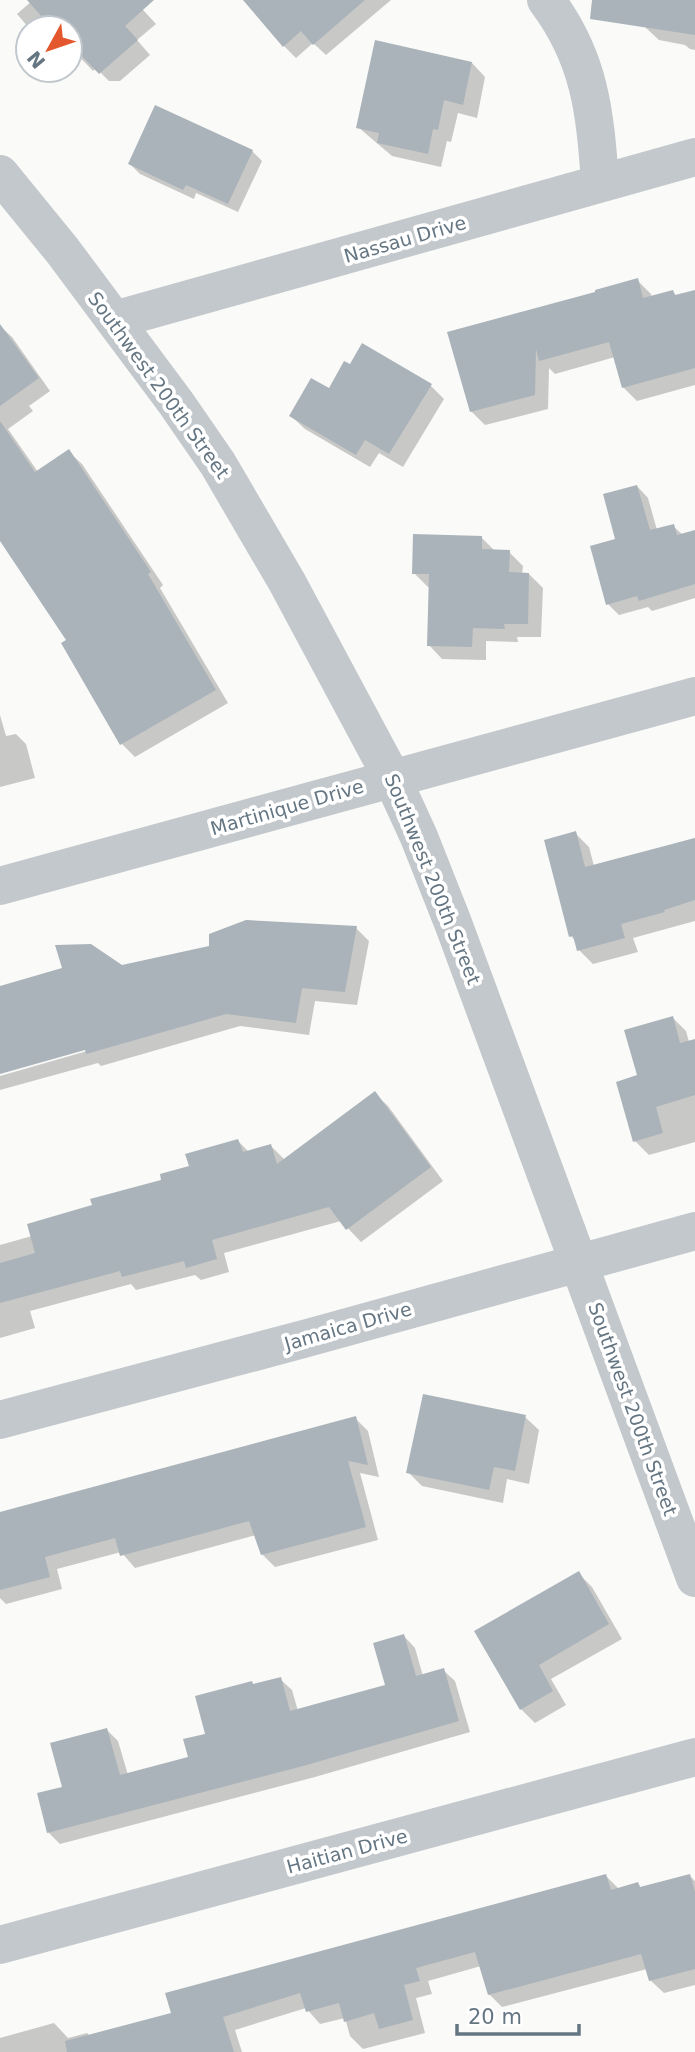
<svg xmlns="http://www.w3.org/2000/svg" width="695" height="2052" font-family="'DejaVu Sans',sans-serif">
<rect width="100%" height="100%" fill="#fafaf8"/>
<path fill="#0003" d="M 33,0 L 134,0 L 156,24 L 137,40 L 150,55 L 120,81 L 109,81 L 96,68 L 93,71 L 72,49 L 70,51 L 70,28 L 29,28 L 17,14 Z
M 250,0 L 391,0 L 326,55 L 313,43 L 296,58 L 284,46 Z
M 649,0 L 695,0 L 695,50 L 690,49 L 685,45 L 659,40 L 645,27 Z
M 472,63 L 485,77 L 477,118 L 458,113 L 451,142 L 447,141 L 441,167 L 392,156 L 358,127 Z
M 252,151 L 262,161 L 238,212 L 196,193 L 194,199 L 140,174 L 130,164 Z
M 637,280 L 651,294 L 652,298 L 673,292 L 677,297 L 695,292 L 695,385 L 637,401 L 623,387 L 615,357 L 555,374 L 549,368 L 548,409 L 485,425 L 471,411 L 449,334 L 597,293 Z
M 0,326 L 12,337 L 50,391 L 29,406 L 33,411 L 8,429 L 38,472 L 69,452 L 82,464 L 163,585 L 160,588 L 228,703 L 135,757 L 122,744 L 63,644 L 69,640 L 0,538 Z
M 430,385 L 444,399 L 403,467 L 379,453 L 370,467 L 305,429 L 291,416 L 329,390 Z
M 637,486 L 648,498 L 657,530 L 673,526 L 683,535 L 695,532 L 695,598 L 652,611 L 648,607 L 619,615 L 608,604 L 617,540 Z
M 481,537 L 496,552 L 509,552 L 523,566 L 522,574 L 529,574 L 543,588 L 541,637 L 517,637 L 518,642 L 486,641 L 486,660 L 442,659 L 429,645 L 430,587 L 428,587 L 414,573 Z
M 0,715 L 6,736 L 16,734 L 26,744 L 35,778 L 0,787 Z
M 575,833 L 589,847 L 594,866 L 674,846 L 673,844 L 695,838 L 695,921 L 633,938 L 638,952 L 593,964 L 579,950 L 577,942 L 571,936 Z
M 356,928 L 369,941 L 357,1005 L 315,1001 L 309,1035 L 240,1026 L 101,1066 L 98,1063 L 0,1090 L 0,1076 L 94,1049 L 93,1046 L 0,1072 L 0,987 Z
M 672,1017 L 686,1031 L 689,1042 L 695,1041 L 695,1142 L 649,1155 L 635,1141 L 639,1076 Z
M 374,1093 L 388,1106 L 443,1181 L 361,1242 L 341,1221 L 224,1253 L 229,1272 L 201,1280 L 195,1275 L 136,1290 L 131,1284 L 30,1311 L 35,1328 L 0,1338 L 0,1245 L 32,1236 L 94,1206 L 164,1181 L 238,1141 L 249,1152 L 271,1146 L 285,1160 Z
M 525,1417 L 539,1430 L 529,1484 L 507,1479 L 503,1503 L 422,1486 L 408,1472 Z
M 355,1418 L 368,1431 L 379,1477 L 360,1473 L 378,1540 L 275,1567 L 262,1554 L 256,1535 L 135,1568 L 121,1552 L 57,1569 L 62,1589 L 6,1604 L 0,1598 L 0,1514 Z
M 578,1573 L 592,1587 L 622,1639 L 551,1679 L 566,1705 L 535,1723 L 521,1709 L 477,1631 Z
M 404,1636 L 415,1648 L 423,1676 L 443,1670 L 455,1681 L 470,1732 L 315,1777 L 60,1844 L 48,1832 L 64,1788 L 107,1730 L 118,1741 L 128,1775 L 190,1759 L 207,1735 L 254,1686 L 280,1679 L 292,1690 L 298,1711 L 387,1686 Z
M 606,1876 L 619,1889 L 638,1884 L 642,1889 L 690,1876 L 695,1881 L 695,1985 L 664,1993 L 650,1980 L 647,1969 L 502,2007 L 489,1994 L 481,1966 L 428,1981 L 432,1994 L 416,1998 L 425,2033 L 363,2049 L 350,2036 L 345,2018 L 320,2024 L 306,2008 L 235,2030 L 242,2052 L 0,2052 L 0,2038 L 54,2023 L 68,2038 L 87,2033 L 90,2036 L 174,2014 Z"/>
<path fill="#aab3b9" d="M 27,0 L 154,0 L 125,26 L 138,40 L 99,74 L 81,55 L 78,58 L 70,49 L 70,28 L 52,28 Z
M 243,0 L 365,0 L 313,45 L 301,31 L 283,47 Z
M 592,0 L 695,0 L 695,35 L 590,19 Z
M 375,40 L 472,62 L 463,105 L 444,100 L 438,130 L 433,129 L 428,154 L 377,143 L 379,133 L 356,128 Z
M 155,105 L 253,150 L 228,204 L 186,185 L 183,190 L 128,164 Z
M 638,278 L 643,298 L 673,290 L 675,295 L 695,290 L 695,368 L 622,388 L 609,342 L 539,361 L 536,349 L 535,395 L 470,412 L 447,332 L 595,292 L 595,290 Z
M 0,324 L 39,378 L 0,406 Z
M 362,343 L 432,384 L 389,454 L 365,440 L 356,455 L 289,416 L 311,378 L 329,388 L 344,361 L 350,364 Z
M 0,421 L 35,472 L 69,449 L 151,572 L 148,574 L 216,690 L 120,745 L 61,643 L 66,640 L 0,541 Z
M 637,485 L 650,530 L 674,524 L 677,535 L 695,530 L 695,584 L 639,601 L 637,596 L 606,605 L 590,546 L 615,539 L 603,494 Z
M 413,534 L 482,536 L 482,549 L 510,550 L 509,572 L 529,573 L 528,624 L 504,624 L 505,629 L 473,628 L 472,647 L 427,646 L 429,574 L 412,574 Z
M 576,831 L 585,867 L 695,838 L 695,900 L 664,910 L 665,912 L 621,924 L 625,938 L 577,951 L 573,936 L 569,937 L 544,840 Z
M 246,920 L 357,926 L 345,992 L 302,988 L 296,1023 L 226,1014 L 86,1054 L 85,1050 L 0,1074 L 0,986 L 62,968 L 55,945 L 91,944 L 122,965 L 209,946 L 209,934 Z
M 673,1016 L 680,1043 L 695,1039 L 695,1095 L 656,1107 L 663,1133 L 633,1142 L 616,1082 L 637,1075 L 624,1030 Z
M 375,1091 L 431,1167 L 346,1230 L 329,1207 L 212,1240 L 217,1259 L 186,1268 L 184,1261 L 122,1277 L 120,1271 L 0,1303 L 0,1263 L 35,1253 L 27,1224 L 92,1205 L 90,1199 L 161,1180 L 160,1174 L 189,1166 L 185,1154 L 238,1139 L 243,1152 L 271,1144 L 277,1164 Z
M 423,1394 L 526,1415 L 515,1471 L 494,1467 L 489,1490 L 406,1473 Z
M 356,1416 L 368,1465 L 348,1461 L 366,1527 L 261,1555 L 249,1521 L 120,1556 L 115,1538 L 45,1557 L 50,1577 L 0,1590 L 0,1512 Z
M 579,1571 L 609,1624 L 539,1665 L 553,1691 L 520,1710 L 474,1631 Z
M 404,1634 L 416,1676 L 444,1668 L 459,1721 L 303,1766 L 47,1833 L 37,1793 L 62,1787 L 50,1743 L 107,1728 L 120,1775 L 188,1757 L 183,1739 L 205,1734 L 195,1696 L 252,1681 L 253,1684 L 281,1677 L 290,1711 L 385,1685 L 373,1643 Z
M 606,1874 L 611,1890 L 638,1882 L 640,1887 L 690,1874 L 695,1892 L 695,1969 L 649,1981 L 641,1954 L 488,1995 L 475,1952 L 416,1968 L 420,1981 L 404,1985 L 413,2020 L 379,2029 L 374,2013 L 344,2022 L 339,2003 L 306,2012 L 300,1993 L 223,2017 L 234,2052 L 67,2052 L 65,2041 L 171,2013 L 165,1993 Z"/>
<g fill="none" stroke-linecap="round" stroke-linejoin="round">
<path stroke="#c3c8cc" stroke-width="38" d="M 546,0 C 590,58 595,112 600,182
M 0,174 L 62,250 L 176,403 L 218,464 L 287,582 L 392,778 L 419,837 L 453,923 L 695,1578
M 114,320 L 695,157
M 0,886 L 695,696
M 0,1420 L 311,1337 L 695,1231
M 0,1945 L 695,1757"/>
</g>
<g text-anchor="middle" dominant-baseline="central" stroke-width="7" stroke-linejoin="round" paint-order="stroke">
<g font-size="19" fill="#657683" stroke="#fff">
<text transform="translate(405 239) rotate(-16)">Nassau Drive</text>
<text transform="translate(159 385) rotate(54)">Southwest 200th Street</text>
<text transform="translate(287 807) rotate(-16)">Martinique Drive</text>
<text transform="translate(433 879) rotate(68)">Southwest 200th Street</text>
<text transform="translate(348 1326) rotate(-16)">Jamaica Drive</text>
<text transform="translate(633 1409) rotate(70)">Southwest 200th Street</text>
<text transform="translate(347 1851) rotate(-15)">Haitian Drive</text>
</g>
</g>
<g transform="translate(49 49) rotate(230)"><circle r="33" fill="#ffffff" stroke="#c1c8cd" stroke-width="2"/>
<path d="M0-5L12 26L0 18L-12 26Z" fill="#e4572e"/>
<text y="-10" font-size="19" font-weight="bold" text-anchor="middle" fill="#657683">N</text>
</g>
<path d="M457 2024v10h122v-10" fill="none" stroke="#657683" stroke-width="3.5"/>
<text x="468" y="2024" font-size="21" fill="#657683" stroke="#ffffff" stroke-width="5" paint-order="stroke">20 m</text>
</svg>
